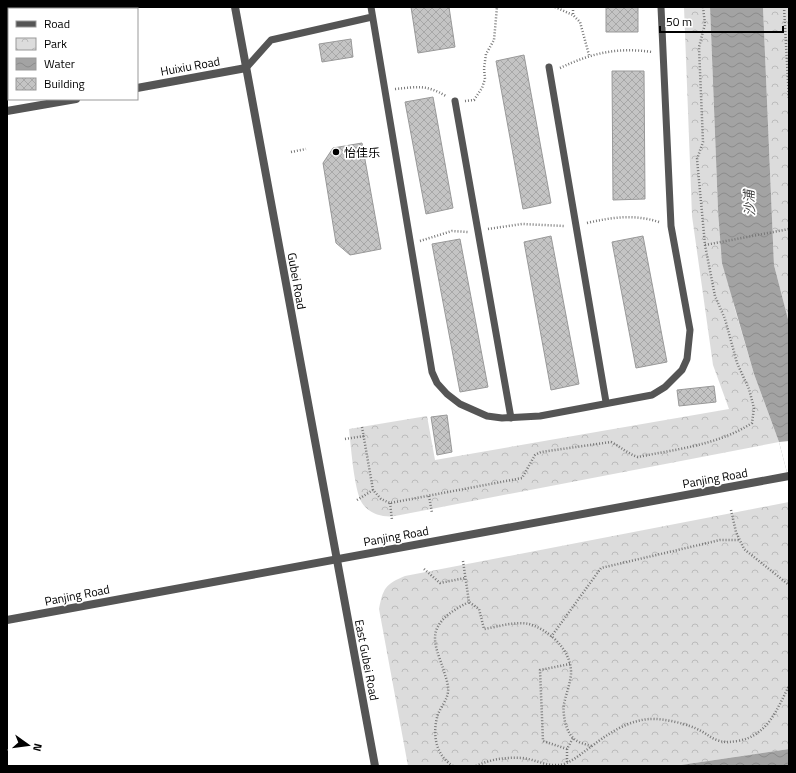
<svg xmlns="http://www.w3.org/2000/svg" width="796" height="773" font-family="'Titillium Web','Noto Sans SC',sans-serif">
<defs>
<pattern id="park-crowns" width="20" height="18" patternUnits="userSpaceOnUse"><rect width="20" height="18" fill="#dcdcdc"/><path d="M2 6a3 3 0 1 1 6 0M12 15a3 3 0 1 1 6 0" fill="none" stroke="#bbb"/></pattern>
<pattern id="water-waves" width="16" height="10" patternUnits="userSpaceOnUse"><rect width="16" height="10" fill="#a3a3a3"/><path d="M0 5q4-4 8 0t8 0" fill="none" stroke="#8b8b8b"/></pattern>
<pattern id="building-cross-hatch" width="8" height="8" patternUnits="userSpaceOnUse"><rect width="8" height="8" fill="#c4c4c4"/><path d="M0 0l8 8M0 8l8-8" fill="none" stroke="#a7a7a7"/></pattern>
</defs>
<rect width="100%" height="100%" fill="#fff"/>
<path fill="url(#park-crowns)" d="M 684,7 L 710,7 L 718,210 L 734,306 L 754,374 L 779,442 L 395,516 C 384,518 369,514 362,503 C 354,490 351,446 349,429 L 427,416 L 435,460 L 729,409 L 713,365 L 692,216 Z
M 763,7 L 789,7 L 789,323 L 774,265 Z
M 789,502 L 789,749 L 674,766 L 408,766 L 379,609 C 383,589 385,584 405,576 Z"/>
<path fill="url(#water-waves)" d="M 710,7 L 763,7 L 774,265 L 789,323 L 789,480 L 779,442 L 754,374 L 722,263 L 718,210 Z
M 789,749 L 789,766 L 674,766 Z"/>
<path fill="#fff" d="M 789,441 L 789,480 L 779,442 Z"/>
<path fill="url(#building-cross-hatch)" stroke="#999" d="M 411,7 L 449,7 L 455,47 L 418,53 Z
M 606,7 L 638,7 L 638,32 L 606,32 Z
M 351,39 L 353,57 L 322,62 L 319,44 Z
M 524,55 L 551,203 L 523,209 L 496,61 Z
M 612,71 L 644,71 L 645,199 L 613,200 Z
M 433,97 L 453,208 L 426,214 L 405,102 Z
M 362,143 L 381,249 L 350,255 L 336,243 L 323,163 L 333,148 Z
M 551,236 L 579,384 L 551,390 L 524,242 Z
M 643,236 L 667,362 L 636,368 L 612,242 Z
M 460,239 L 488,387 L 460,392 L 432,244 Z
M 714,386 L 716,402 L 679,406 L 677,390 Z
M 447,415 L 452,452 L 437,455 L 431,417 Z"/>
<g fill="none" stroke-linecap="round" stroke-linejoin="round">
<path stroke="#777" stroke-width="2.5" stroke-dasharray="1 2" stroke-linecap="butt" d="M 555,7 L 573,15 L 580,22 L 589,55
M 573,7 L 573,14
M 784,7 L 789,100
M 560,68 C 592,53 617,47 652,52
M 395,89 C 418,87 425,84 446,96
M 465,101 L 474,100 L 482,88 L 485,79 L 484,68 L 486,54 L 494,40 L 497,7
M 291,152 L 306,149
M 587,223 C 613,217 634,214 659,222
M 488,229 L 522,224 L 565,226
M 420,241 L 452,231 L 468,232
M 705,245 L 789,229
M 362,427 L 373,490 L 381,499 L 390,503 L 522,478 L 535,455 L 541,452 L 611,442 C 621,447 628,454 638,457 C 677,449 718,445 752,423 L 754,408 L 749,389 L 737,363 L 725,319 L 715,296 L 705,245 L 697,159 L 703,142 L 699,47 L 705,24 L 703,7
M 345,439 L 364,436
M 429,496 L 432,513
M 357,500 L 373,490
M 390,503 L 392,520
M 731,510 L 736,532 L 744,549 L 789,585
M 463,561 L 469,602 L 479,609 L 484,629 C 497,627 515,621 529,624 C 550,630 572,651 571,674 C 570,685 566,694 564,704 C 563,710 564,716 565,722 C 570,739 575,742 592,746
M 424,569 L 440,583 L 465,578
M 551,637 L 601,568 L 720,540 L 740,540
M 567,749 L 543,741 L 540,670 L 570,664
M 567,762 L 567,749 L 573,738
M 453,766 C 435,755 432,733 438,714 C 441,707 447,700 448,692 C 449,684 445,676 443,668 C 440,659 435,648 435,638 C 435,620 455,609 469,602
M 476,766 C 491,759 506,757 523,758 C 537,760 550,768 564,764 C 575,760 583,752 592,746 C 609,733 627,721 649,719 C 663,718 689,724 701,731 C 707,734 711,738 717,740 C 724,743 730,742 738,741 C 768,735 776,711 789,686"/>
<path stroke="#555" stroke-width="7" d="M 371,7 L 432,372 L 437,383 L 447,394 L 460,404 L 487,416 L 502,418 L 540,416 L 652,395 L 665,387 L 682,370 L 687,359 L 690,330 L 671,226 L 661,7
M 549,67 L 606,402
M 246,68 L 271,40 L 372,17
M 455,101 L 511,418"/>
<path stroke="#555" stroke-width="8" d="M 137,88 L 246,68
M 7,111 L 76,99
M 7,620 L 789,476"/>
<path stroke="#555" stroke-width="8" d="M 235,7 L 375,766"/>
</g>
<circle fill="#000" stroke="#fff" stroke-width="1.5" cx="336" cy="152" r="4"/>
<g text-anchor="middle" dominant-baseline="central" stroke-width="3.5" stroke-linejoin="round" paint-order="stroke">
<g font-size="12" fill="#000" stroke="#fff">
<text transform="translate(190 66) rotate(-10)">Huixiu Road</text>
<text transform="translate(297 281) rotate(80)">Gubei Road</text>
<text transform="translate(715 478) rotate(-10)">Panjing Road</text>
<text transform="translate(396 536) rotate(-10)">Panjing Road</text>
<text transform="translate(77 595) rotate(-11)">Panjing Road</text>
<text transform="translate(367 660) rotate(79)">East Gubei Road</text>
</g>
<g font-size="12" fill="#000" stroke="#fff" text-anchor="start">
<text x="344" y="152">怡佳乐</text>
</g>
<g font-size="13" font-style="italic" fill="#444" stroke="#fff">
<text transform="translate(749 203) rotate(-92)">沙浦</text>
</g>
</g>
<rect width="796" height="773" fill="none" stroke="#000000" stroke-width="16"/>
<rect x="8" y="8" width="130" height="92" fill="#ffffff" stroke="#999999"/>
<rect x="16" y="21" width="20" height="6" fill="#555555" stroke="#999999"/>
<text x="44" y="28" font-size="12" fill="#000000">Road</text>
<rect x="16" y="38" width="20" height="12" fill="url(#park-crowns)" stroke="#999999"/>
<text x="44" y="48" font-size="12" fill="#000000">Park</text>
<rect x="16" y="58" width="20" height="12" fill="url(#water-waves)" stroke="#999999"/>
<text x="44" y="68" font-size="12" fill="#000000">Water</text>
<rect x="16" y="78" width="20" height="12" fill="url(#building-cross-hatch)" stroke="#999999"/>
<text x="44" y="88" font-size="12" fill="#000000">Building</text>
<g transform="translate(28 745) rotate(104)" stroke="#ffffff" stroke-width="3" paint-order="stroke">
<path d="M0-3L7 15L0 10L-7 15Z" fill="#000000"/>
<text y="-6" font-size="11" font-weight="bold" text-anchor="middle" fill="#000000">N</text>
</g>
<path d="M660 26v6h123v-6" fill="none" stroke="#000000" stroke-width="2"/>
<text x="666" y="26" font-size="12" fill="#000000" stroke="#ffffff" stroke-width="3" paint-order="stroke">50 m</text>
</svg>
